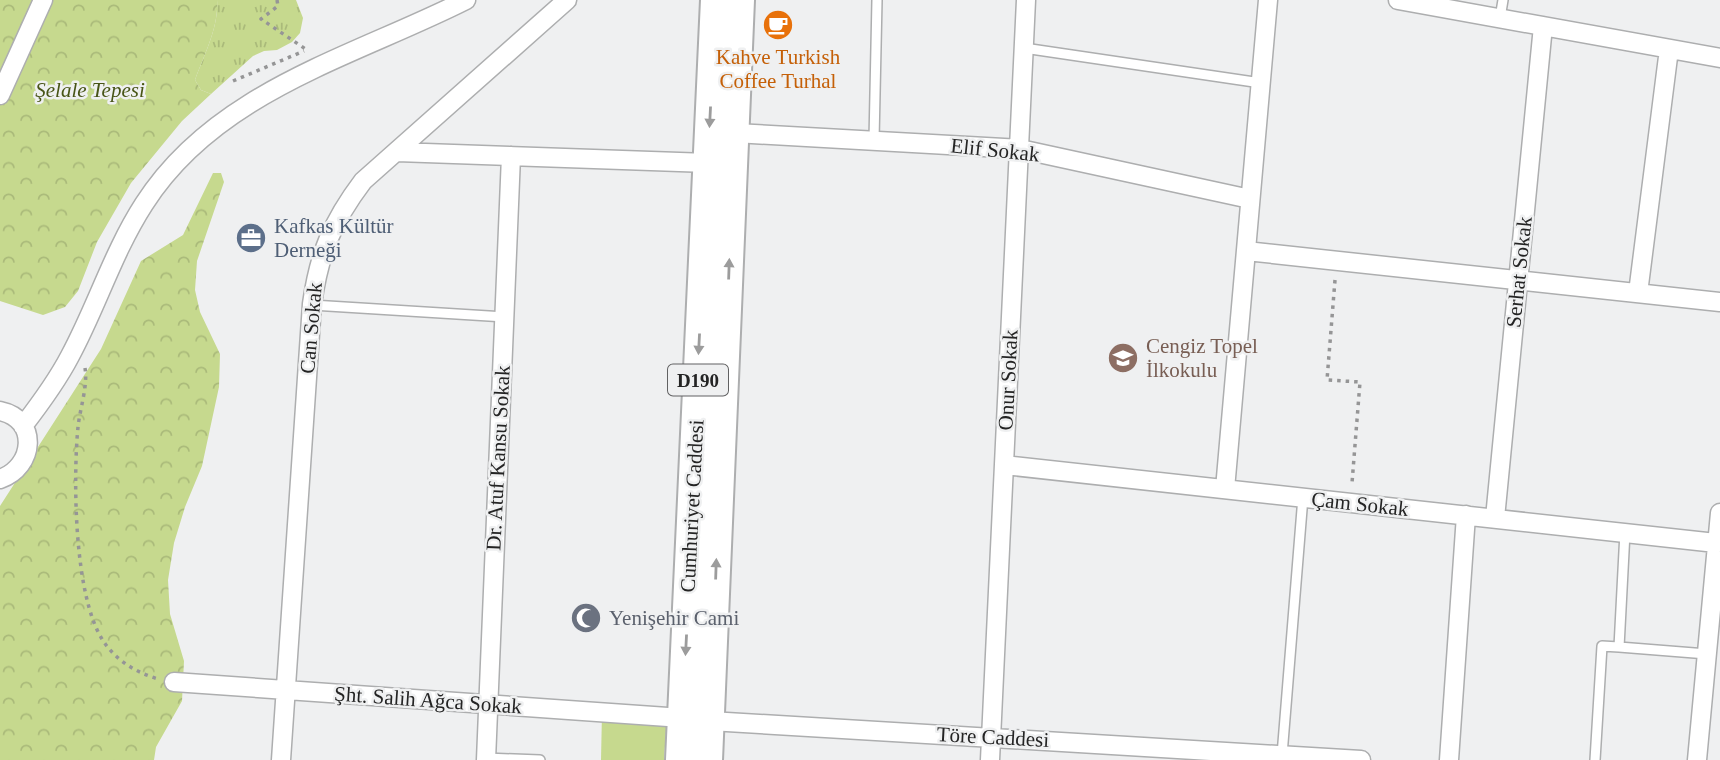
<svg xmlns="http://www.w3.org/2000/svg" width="1720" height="760" font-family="'Times New Roman',serif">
<defs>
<pattern id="grass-tufts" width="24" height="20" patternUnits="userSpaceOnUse" patternTransform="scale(1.75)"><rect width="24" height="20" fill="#c6d98e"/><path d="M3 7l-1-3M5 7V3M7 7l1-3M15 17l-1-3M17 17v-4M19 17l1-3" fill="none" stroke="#aaba7a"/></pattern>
<pattern id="forest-crowns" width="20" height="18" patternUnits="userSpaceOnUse" patternTransform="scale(1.75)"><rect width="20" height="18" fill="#c6d98e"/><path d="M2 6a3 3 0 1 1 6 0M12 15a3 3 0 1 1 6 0" fill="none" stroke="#aaba7a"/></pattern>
</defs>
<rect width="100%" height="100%" fill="#eff0f1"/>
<path fill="url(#grass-tufts)" d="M 217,0 L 296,0 L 303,18 L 300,33 L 292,42 L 277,50 L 264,51 L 253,56 L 211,94 L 201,90 L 195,80 C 204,55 219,27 217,0 Z"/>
<path fill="url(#forest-crowns)" d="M 0,0 L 217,0 C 219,27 204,55 195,80 L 201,90 L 211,94 L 182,121 L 131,183 L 97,242 L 78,291 L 65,307 L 43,315 L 0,301 Z
M 213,173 L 221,173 L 224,182 L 197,261 L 195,290 L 200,312 L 220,354 L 219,387 L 202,466 L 185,507 L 174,543 L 168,580 L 170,614 L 184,661 L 182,701 L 156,747 L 154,760 L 0,760 L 0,506 L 101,349 L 141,261 L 183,235 Z"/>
<path fill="#c6d98e" d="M 602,712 L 667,717 L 664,760 L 601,760 Z"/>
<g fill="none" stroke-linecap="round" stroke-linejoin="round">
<g stroke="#adaeaf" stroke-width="12">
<path id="service" d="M 1500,18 L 1503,0
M 1024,48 L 1261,83
M 874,140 L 877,0
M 312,305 L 505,317
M 1625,532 L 1619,647 L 1707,654
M 1282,755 L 1303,497
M 486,758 L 540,760
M 1595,760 L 1602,646 L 1619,647"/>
</g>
<g stroke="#adaeaf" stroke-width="21">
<path id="minor" d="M 1398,0 L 1720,58
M 0,95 L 43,0
M 735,133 L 1020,149 L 1250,199
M 397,152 L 708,163
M 1246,251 L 1720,302
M 1638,293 L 1669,49
M 0,411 C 39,419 35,467 0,479
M 23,426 C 40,404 57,381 70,356 C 97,306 113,252 144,204 C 216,91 353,57 466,0
M 1004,465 L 1716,543
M 1225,489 L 1268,0
M 1495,518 L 1543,26
M 174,682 L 682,718
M 710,721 L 1361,760
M 281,760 L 312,304 C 319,254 332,222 363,181 L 567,0
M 486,760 L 511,156
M 990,760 L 1026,0
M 1449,760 L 1466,515
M 1697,760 L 1720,513"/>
</g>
<g stroke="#adaeaf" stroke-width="32">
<path id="trunk" d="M 680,760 L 715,0
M 708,760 L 740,0"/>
</g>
<path stroke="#959596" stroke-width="3.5" stroke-dasharray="3.5 5" stroke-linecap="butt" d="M 277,0 L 278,6 L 261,19 L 307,50
M 233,81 L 304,51
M 1335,280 L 1327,380 L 1360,382 L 1352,483
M 85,368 C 88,386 80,408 78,427 C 73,479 74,594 102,639 C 115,660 135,672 158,679"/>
<use href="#service" stroke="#fff" stroke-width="9"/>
<use href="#minor" stroke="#fff" stroke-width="18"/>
<use href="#trunk" stroke="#fff" stroke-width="28"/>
</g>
<defs><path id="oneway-solid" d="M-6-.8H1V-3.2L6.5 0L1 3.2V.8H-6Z" transform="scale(1.75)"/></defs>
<g fill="#9c9c9c">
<use href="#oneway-solid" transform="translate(710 117) rotate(93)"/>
<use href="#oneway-solid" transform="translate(729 269) rotate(-88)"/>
<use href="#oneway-solid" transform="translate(699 344) rotate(93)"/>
<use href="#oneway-solid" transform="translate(716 569) rotate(-88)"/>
<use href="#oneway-solid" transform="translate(686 645) rotate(93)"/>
</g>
<defs>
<g id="cafe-disc" transform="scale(1.575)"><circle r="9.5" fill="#e8710a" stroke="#eff0f1"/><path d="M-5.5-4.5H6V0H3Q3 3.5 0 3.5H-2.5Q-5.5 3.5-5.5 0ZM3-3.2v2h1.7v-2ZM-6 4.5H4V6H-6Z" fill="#fff"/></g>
<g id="office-disc" transform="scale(1.575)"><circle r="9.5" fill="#5c6f8a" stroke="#eff0f1"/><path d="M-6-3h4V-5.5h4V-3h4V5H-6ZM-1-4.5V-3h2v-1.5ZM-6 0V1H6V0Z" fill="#fff"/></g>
<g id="school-disc" transform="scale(1.575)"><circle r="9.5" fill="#8d6e63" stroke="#eff0f1"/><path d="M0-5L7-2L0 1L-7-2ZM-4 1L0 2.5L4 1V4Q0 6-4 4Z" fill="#fff"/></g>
<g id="mosque-disc" transform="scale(1.575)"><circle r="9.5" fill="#6b7280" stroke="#eff0f1"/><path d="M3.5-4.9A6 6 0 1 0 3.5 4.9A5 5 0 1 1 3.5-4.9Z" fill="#fff"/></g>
</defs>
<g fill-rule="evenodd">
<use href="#cafe-disc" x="778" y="25"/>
<use href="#office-disc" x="251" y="238"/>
<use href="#school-disc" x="1123" y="358"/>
<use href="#mosque-disc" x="586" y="618"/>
</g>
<g text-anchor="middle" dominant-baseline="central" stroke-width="5" stroke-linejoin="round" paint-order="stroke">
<rect fill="#eff0f1" stroke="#616162" stroke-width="2" x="668" y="364.5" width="60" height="31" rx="5"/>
<g font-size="19" font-weight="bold" fill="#242424">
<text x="698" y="380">D190</text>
</g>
<g font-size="21" fill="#c56008" stroke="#eff0f1">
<text x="778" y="57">Kahve Turkish<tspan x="778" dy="24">Coffee Turhal</tspan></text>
</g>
<g font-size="21" font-style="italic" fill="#485517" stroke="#eff0f1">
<text x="90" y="90">Şelale Tepesi</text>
</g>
<g font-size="21" fill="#242424" stroke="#eff0f1">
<text transform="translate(995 150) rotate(6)">Elif Sokak</text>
<text transform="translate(1519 272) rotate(-84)">Serhat Sokak</text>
<text transform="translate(311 328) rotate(-85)">Can Sokak</text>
<text transform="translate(1008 380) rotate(-87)">Onur Sokak</text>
<text transform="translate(498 458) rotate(-87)">Dr. Atuf Kansu Sokak</text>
<text transform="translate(1360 504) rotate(6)">Çam Sokak</text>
<text transform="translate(692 506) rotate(-87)">Cumhuriyet Caddesi</text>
<text transform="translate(428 700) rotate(4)">Şht. Salih Ağca Sokak</text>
<text transform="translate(993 737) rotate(3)">Töre Caddesi</text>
</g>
<g font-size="21" fill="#4e5e75" stroke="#eff0f1" text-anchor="start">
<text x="274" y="226">Kafkas Kültür<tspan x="274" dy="24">Derneği</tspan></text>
</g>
<g font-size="21" fill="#785e54" stroke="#eff0f1" text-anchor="start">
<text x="1146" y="346">Cengiz Topel<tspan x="1146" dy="24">İlkokulu</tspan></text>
</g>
<g font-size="21" fill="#5b616d" stroke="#eff0f1" text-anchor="start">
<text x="609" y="618">Yenişehir Cami</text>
</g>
</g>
</svg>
